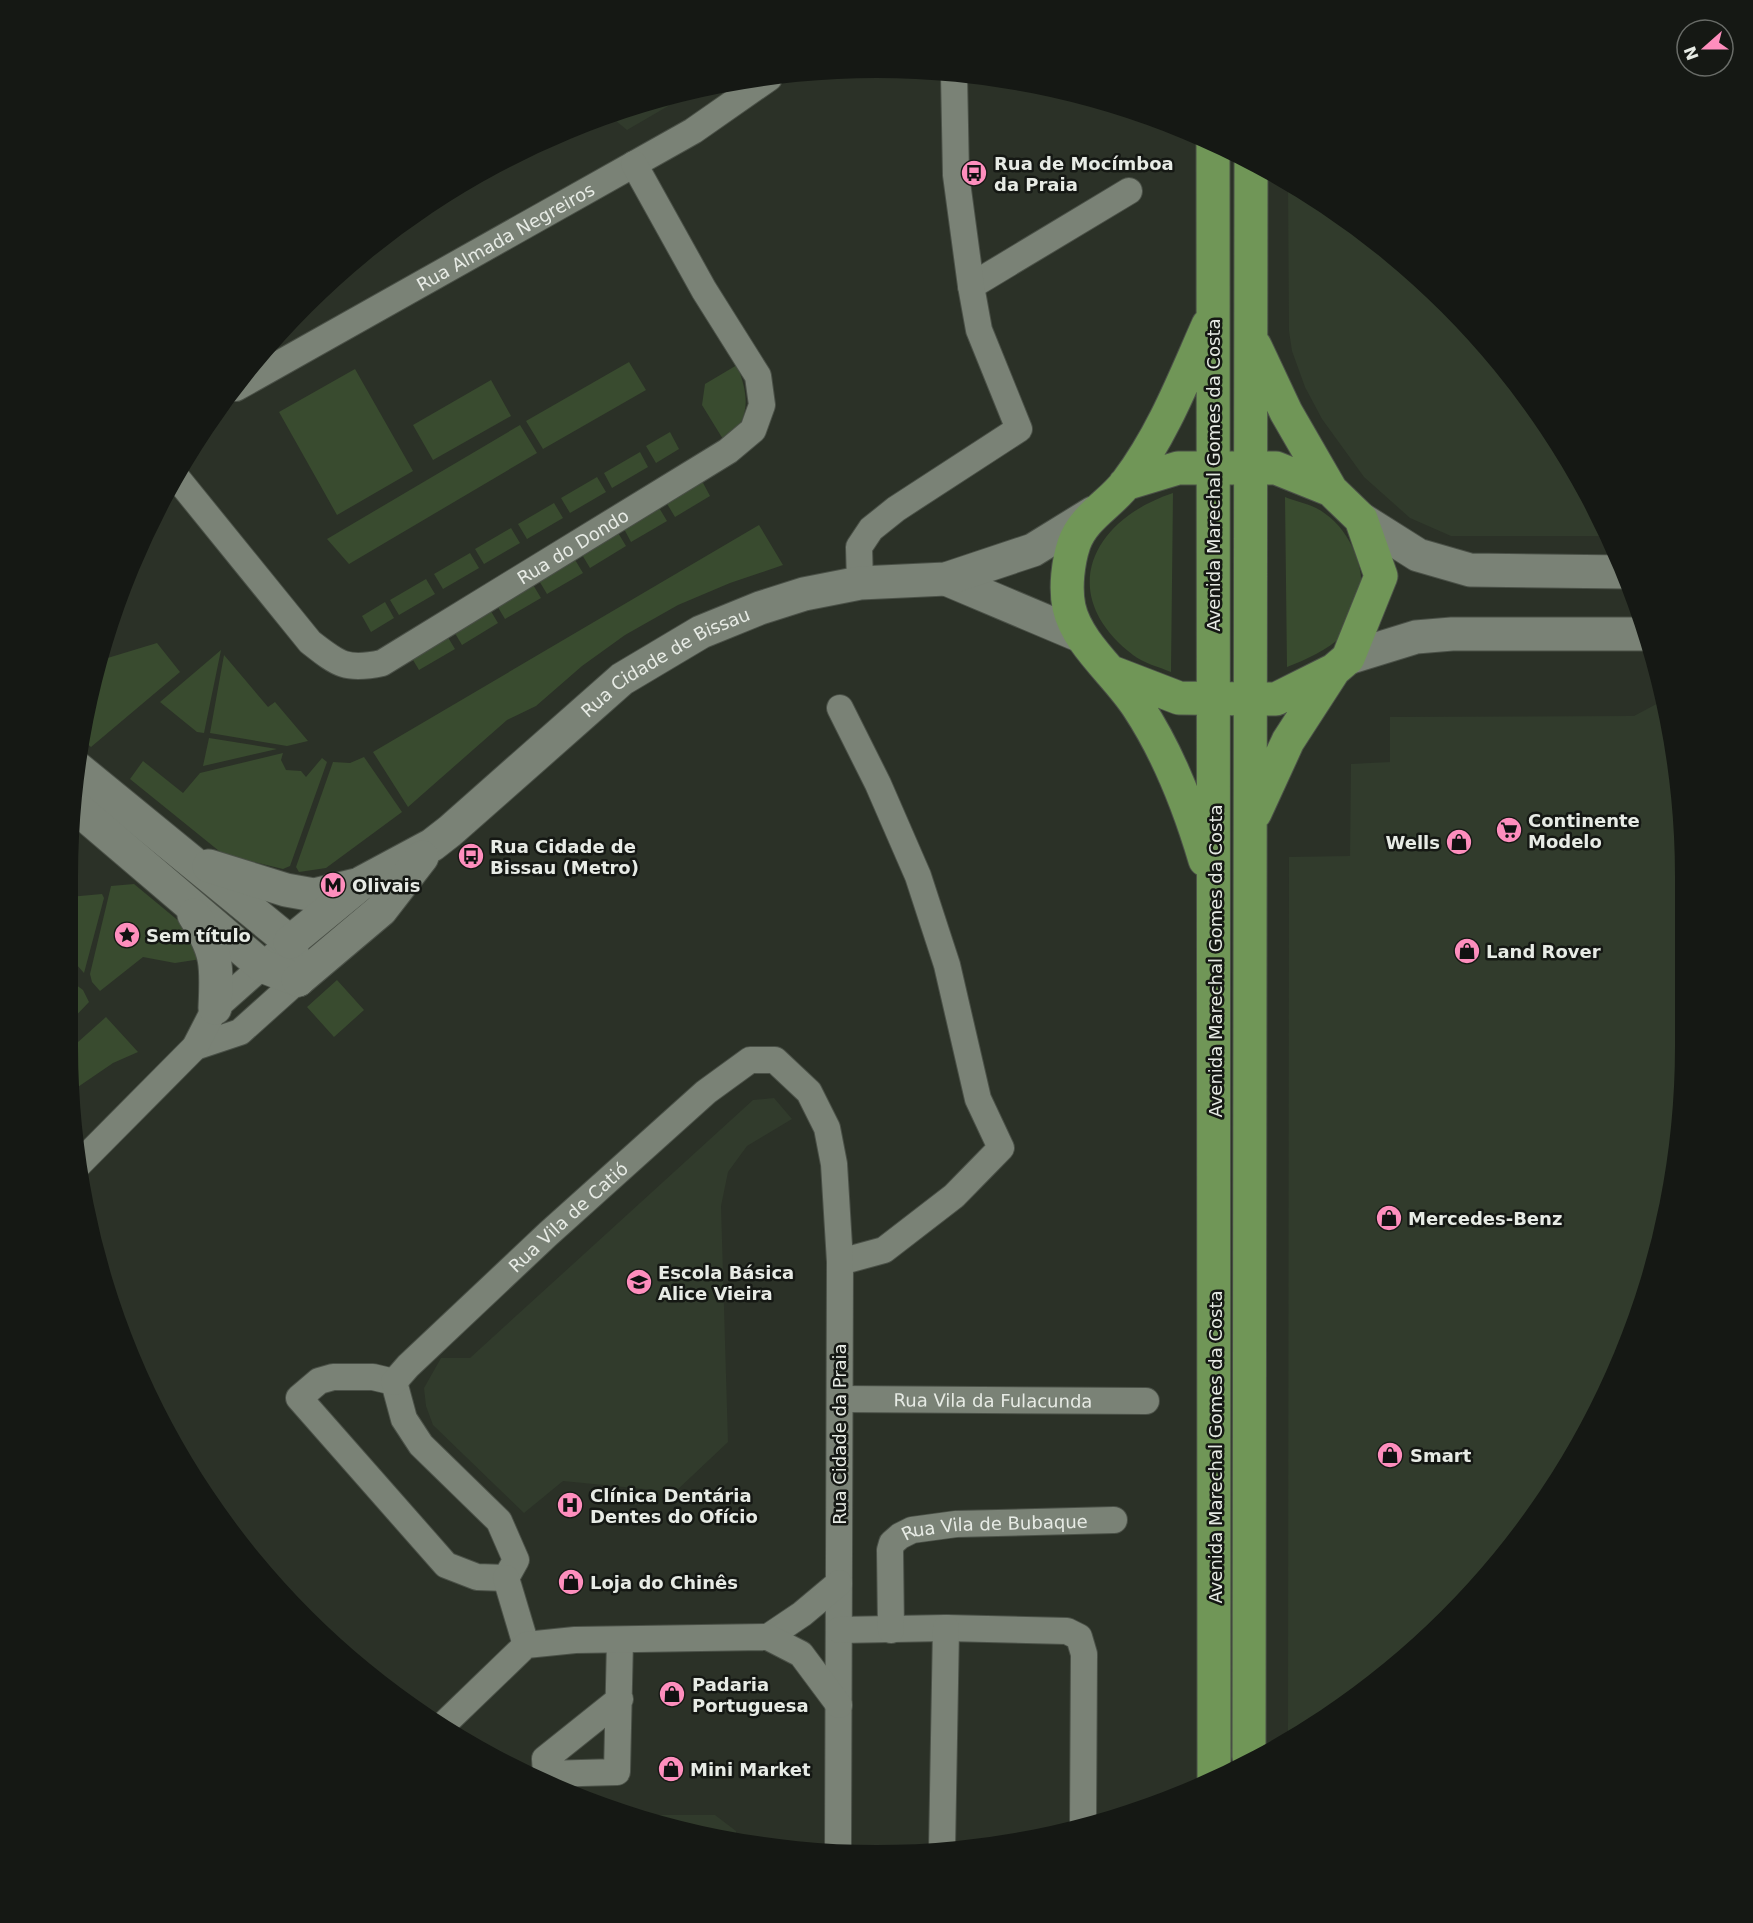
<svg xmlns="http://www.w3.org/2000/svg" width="1753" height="1923" font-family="'DejaVu Sans',sans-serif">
<rect width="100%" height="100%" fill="#2b3127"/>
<path fill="#313b2c" d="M 694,91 L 627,130 L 610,116 Z
M 1288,183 L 1326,204 L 1448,304 L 1549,427 L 1607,536 L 1451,536 L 1410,518 L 1364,477 L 1322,419 L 1305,387 L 1292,351 L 1289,331 Z
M 1664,700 L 1670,718 L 1685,876 L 1679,1152 L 1643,1306 L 1577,1451 L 1485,1580 L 1369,1689 L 1288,1735 L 1289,857 L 1350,856 L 1351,764 L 1390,762 L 1390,717 L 1634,716 Z
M 774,1098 L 792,1119 L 747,1146 L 728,1172 L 721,1206 L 728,1442 L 675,1492 L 563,1481 L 524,1513 L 433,1425 L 426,1406 L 424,1388 L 441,1358 L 470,1358 L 753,1100 Z
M 645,1815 L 715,1815 L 736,1831 L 736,1842 L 718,1840 Z"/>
<path fill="#394b2f" d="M 629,362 L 646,390 L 543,449 L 526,421 Z
M 737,365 C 750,399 750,417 726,444 L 702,405 L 705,384 Z
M 355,369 L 413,471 L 337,515 L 279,412 Z
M 491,380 L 511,416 L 433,460 L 413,425 Z
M 520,425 L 537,453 L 349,564 L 327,539 Z
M 670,432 L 679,449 L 656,463 L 646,446 Z
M 640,452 L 648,467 L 612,488 L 604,473 Z
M 597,477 L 606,492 L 570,513 L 561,498 Z
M 702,481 L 710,496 L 675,517 L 666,502 Z
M 1173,493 L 1171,672 C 1159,667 1143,663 1133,655 C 1055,595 1091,520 1173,493 Z
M 1285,497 C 1295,501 1306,503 1316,508 C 1359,530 1379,598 1343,635 C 1326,651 1307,659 1287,667 Z
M 554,503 L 563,518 L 527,539 L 518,524 Z
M 658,506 L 667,521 L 631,542 L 623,527 Z
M 759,525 L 783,565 L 730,583 L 678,605 L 625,635 L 582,666 L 536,706 L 507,720 L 408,807 L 373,752 Z
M 511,528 L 520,543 L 484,564 L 475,549 Z
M 617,531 L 626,546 L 590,568 L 581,553 Z
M 470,553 L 479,568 L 443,589 L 434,574 Z
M 574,558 L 583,573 L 547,594 L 538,579 Z
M 426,579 L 435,594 L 399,615 L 390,600 Z
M 532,583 L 541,598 L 505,619 L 496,604 Z
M 385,602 L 394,618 L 371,632 L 362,616 Z
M 489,608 L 498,623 L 462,645 L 453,630 Z
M 446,634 L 455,649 L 419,670 L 410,655 Z
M 157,643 L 180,672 L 91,747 L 80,738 L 83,718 L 101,660 Z
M 221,650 L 204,733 L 197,732 L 160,702 Z
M 224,655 L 268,707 L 275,702 L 308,741 L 287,746 L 210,733 Z
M 209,738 L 277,749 L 203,766 Z
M 283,753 L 281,760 L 286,770 L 301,771 L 306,777 L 322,758 L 327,762 L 290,866 L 283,869 L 224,855 L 130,779 L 143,761 L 183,793 L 200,773 Z
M 364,757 L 402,812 L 326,868 L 299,872 L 296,867 L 333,762 L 350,763 Z
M 134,884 L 186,927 L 201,959 L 175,963 L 143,957 L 100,991 L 92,982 L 90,974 L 111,886 Z
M 102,894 L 104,898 L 84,973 L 68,955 L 69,897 Z
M 68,979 L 83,990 L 89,1002 L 68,1024 Z
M 337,980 L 364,1010 L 334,1037 L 307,1007 Z
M 106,1017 L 138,1052 L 113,1063 L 72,1091 L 68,1051 Z"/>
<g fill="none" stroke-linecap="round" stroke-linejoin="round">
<g stroke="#4a5047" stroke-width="28">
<g id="street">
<path d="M 971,286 L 1129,191"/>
<path id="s1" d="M 236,388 L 693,131 L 769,78"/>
<path id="s2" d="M 177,478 L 310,642 C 338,664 346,671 382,663 L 728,451 L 753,430 L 762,405 L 758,376 L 704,290 L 634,164"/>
<path d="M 860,583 L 859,547 L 871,529 L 896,509 L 1019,429 L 979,330 L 971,286 L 956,175 L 954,75"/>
<path d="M 195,1047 L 240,1032 L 298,980"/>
<path d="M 79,1164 L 195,1047 L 215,1008 L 276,954"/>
<path d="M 840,1262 L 884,1250 L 954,1196 L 1001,1148 L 978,1099 L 947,965 L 918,876 L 878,784 L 840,708"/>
<path d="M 333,1377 L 373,1377 L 394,1382 L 404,1419 L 421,1445 L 499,1521 L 516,1560 L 506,1578 L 477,1577 L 446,1565 L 299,1398 L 319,1381 Z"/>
<path id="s3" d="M 394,1382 L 408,1366 L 548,1234 L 706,1092 L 750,1060 L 775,1060 L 809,1092 L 827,1128 L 834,1164 L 840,1262 L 838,1852"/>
<path id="s4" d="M 840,1399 L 1146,1401"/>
<path d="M 506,1578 L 526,1645"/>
<path d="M 839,1630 L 946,1628 L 1067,1631 L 1079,1637 L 1084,1654 L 1083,1825"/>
<path id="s5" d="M 891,1630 L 890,1550 L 892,1543 L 900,1536 L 912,1530 L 956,1524 L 1114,1520"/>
<path d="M 768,1637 L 802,1614 L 839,1583"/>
<path d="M 620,1640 L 617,1772 L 546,1774 L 545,1759 L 620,1699"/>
<path d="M 443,1725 L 526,1645 L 575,1640 L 768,1637 L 801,1654 L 839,1705"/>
<path d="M 942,1849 L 946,1628"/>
</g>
</g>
<g stroke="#4a5047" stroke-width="35">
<g id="secondary">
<path d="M 1361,519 L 1418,555 L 1470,570 L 1626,572"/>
<path d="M 946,579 L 1081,636"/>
<path d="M 1348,658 L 1416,637 L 1452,634 L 1644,634"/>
<path d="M 77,768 L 290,942 L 298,980"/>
<path d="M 72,804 L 262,966 L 298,980"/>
<path d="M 209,866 L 286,890 L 314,895 L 356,885"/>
<path d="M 194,915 C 218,953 217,965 215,1008"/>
<path id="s6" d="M 290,942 L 363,882 L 432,845 L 450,831 L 622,679 L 701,632 L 760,608 L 804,594 L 860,583 L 946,579 L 1033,550 L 1093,513"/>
<path d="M 298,980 L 381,910 L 422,857"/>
</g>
</g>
<g stroke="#4a5047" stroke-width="35">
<path id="primary" d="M 1213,144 C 1214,688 1215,1233 1214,1778
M 1255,346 L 1286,412 L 1331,490 L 1361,519 L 1381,576 L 1348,658 L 1334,670 L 1288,741 L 1255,813
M 1125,484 L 1178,468 L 1276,468 L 1331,490
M 1114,673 L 1179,698 L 1276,699 L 1334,670
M 1205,860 C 1189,806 1169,754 1138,707 C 1117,674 1077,644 1069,607 C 1065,588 1068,562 1074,544 C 1084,516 1111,504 1127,482 C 1163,434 1184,379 1208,325
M 1249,1757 L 1251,164"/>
</g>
<use href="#street" stroke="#7a8276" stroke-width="26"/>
<use href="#secondary" stroke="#7a8276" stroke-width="33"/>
<use href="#primary" stroke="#709657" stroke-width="33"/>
</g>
<defs>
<g id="bus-disc" transform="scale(1.35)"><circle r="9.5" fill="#fe8ebd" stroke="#151814"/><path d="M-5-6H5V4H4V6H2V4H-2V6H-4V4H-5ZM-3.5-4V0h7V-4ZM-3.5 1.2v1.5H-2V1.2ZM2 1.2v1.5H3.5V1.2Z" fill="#111"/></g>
<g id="supermarket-disc" transform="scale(1.35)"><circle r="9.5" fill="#fe8ebd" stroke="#151814"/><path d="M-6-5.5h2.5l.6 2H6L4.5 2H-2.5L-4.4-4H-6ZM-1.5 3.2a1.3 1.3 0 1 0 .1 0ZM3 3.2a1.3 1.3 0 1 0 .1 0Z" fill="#111"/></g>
<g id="shop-disc" transform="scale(1.35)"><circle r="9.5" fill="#fe8ebd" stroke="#151814"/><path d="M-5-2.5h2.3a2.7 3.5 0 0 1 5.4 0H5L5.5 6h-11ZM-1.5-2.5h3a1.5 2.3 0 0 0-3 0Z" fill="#111"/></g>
<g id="metro-disc" transform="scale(1.35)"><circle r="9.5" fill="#fe8ebd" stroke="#151814"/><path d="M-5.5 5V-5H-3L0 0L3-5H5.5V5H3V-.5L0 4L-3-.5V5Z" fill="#111"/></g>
<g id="sight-disc" transform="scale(1.35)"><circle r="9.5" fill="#fe8ebd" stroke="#151814"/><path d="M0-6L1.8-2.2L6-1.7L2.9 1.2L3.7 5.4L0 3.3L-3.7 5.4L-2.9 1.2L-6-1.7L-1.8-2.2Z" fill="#111"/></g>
<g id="school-disc" transform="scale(1.35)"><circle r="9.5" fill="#fe8ebd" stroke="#151814"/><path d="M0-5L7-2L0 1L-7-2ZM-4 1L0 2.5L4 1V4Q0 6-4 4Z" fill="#111"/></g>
<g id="hospital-disc" transform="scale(1.35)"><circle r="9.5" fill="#fe8ebd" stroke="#151814"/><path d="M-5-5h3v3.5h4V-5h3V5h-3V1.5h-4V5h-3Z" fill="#111"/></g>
</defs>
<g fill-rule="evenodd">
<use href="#bus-disc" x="974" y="173"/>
<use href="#supermarket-disc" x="1509" y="830"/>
<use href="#shop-disc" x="1459" y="842"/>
<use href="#bus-disc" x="471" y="856"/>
<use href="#metro-disc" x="333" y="885"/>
<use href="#sight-disc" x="127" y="935"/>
<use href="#shop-disc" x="1467" y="951"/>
<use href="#shop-disc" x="1389" y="1218"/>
<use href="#school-disc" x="639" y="1282"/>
<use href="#shop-disc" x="1390" y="1455"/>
<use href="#hospital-disc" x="570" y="1505"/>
<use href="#shop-disc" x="571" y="1582"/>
<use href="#shop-disc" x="672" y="1694"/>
<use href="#shop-disc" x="671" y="1769"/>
</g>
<g text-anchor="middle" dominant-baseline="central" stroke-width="5" stroke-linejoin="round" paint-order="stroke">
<g font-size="18" font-weight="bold" fill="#e7ebe5" stroke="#151814" text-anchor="start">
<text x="994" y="163">Rua de Mocímboa<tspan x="994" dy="21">da Praia</tspan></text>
<text x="1528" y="820">Continente<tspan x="1528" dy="21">Modelo</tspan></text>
<text x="1440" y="842" text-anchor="end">Wells</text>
<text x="490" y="846">Rua Cidade de<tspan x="490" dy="21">Bissau (Metro)</tspan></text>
<text x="352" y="885">Olivais</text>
<text x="146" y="935">Sem título</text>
<text x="1486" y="951">Land Rover</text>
<text x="1408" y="1218">Mercedes-Benz</text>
<text x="658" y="1272">Escola Básica<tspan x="658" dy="21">Alice Vieira</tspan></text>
<text x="1410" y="1455">Smart</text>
<text x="590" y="1495">Clínica Dentária<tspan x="590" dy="21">Dentes do Ofício</tspan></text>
<text x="590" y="1582">Loja do Chinês</text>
<text x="692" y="1684">Padaria<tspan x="692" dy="21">Portuguesa</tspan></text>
<text x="690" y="1769">Mini Market</text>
</g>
<g font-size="18" fill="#e7ebe5" stroke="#151814">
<text stroke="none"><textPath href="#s1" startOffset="309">Rua Almada Negreiros</textPath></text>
<text transform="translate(1213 475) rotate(-90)">Avenida Marechal Gomes da Costa</text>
<text stroke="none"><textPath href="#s2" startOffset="514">Rua do Dondo</textPath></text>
<text stroke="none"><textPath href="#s6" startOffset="471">Rua Cidade de Bissau</textPath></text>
<text transform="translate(1215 961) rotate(-90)">Avenida Marechal Gomes da Costa</text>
<text stroke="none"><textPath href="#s3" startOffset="240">Rua Vila de Catió</textPath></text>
<text stroke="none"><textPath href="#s4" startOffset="153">Rua Vila da Fulacunda</textPath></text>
<text transform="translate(839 1434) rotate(-90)">Rua Cidade da Praia</text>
<text transform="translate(1215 1447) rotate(-90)">Avenida Marechal Gomes da Costa</text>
<text stroke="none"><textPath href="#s5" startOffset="194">Rua Vila de Bubaque</textPath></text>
</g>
</g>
<path d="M0 0H1753V1923H0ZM876 78H877A798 798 0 0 1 1675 876V1047A798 798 0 0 1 877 1845H876A798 798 0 0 1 78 1047V876A798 798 0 0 1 876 78Z" fill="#151814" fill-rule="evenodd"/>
<g transform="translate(1705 48) rotate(249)"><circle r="28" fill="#151814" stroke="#696c68" stroke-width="1.5"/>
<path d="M0-4.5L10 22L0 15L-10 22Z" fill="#fe8ebd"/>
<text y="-9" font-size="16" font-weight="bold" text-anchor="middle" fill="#e7ebe5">N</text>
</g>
</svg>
